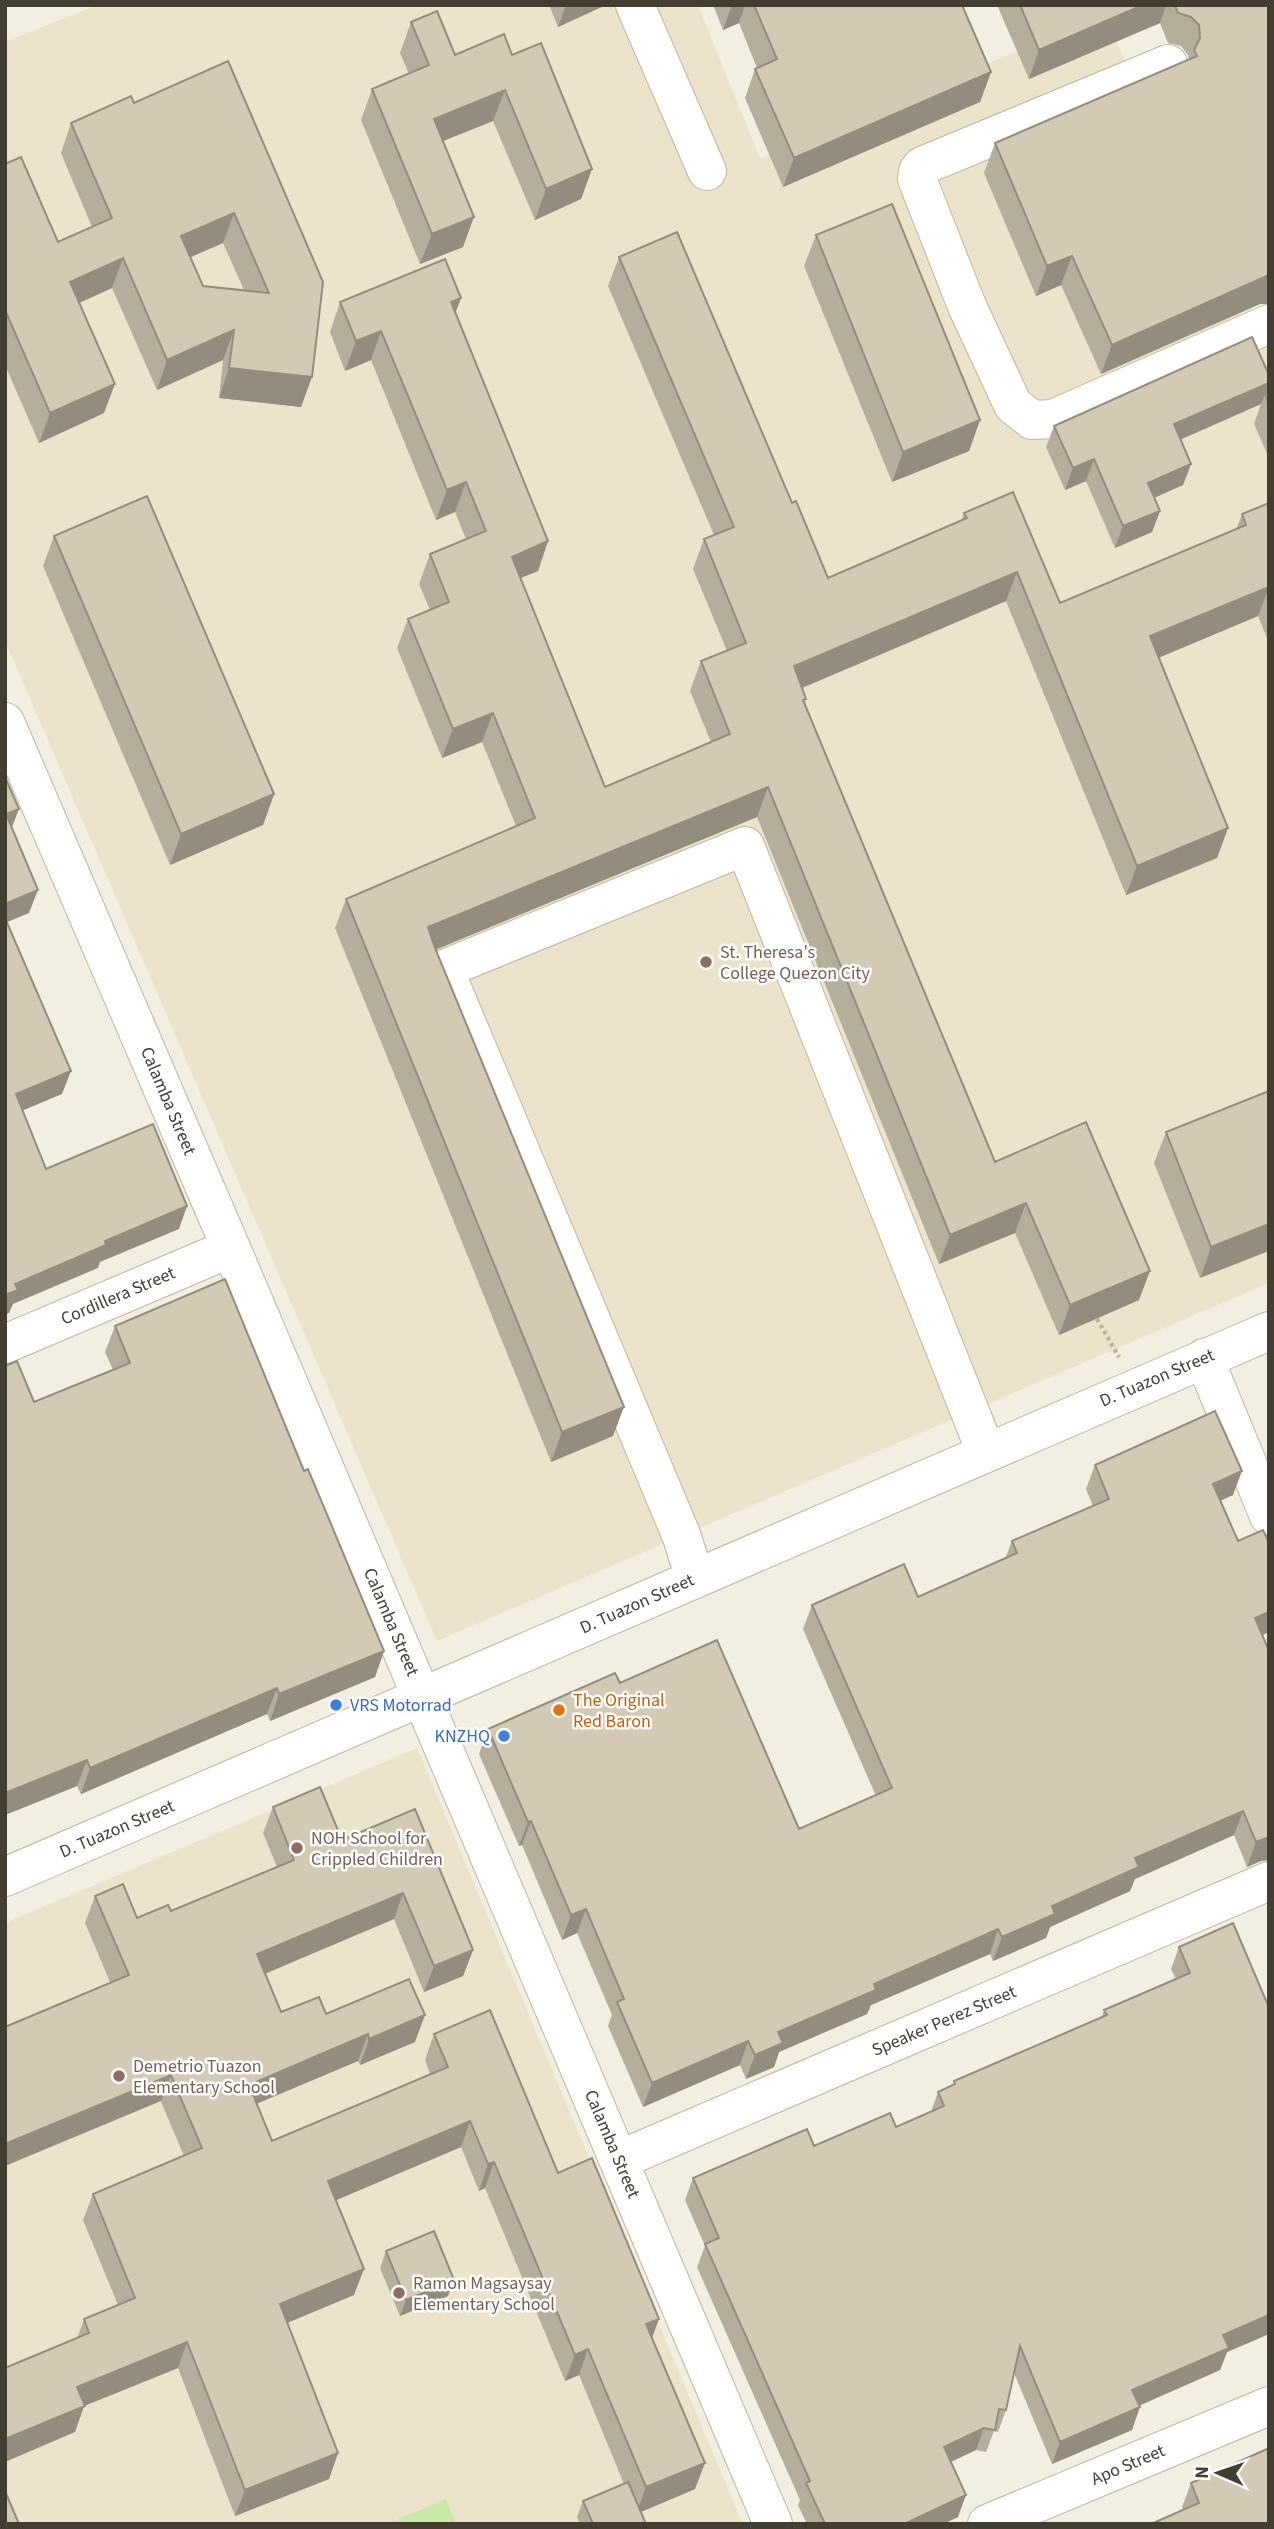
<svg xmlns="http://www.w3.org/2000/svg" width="1274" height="2529" font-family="'Source Sans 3',sans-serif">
<rect width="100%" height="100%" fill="#f2eee1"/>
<path fill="#ece4ca" d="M 97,5 L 698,5 L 760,158 L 1104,15 L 1254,342 L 1269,337 L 1269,1283 L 437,1641 L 5,641 L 5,42 Z
M 417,1748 L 743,2524 L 5,2524 L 5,1923 Z"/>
<path fill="#c8e9a7" d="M 446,2499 L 456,2524 L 387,2524 Z"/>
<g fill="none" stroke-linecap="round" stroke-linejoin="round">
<g stroke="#bdb6a4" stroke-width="40">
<path id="minor" d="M 635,5 L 707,171
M 1168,64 L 922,166 L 918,171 L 917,179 L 967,306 L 1013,405 L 1032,420 L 1053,419 L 1269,324
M 5,722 L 231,1248 L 773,2524
M 5,1344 L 231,1248
M 1204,1358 L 1269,1516
M 695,1579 L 682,1537 L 444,969 L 745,846 L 986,1452
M 5,1877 L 1269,1331
M 619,2160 L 1269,1881
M 987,2524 L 1269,2406"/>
</g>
<path stroke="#c0b394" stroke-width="4.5" stroke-dasharray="3.5 3.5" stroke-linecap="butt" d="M 1097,1319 L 1119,1357"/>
<use href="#minor" stroke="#fff" stroke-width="38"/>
</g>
<path fill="#b5ae9d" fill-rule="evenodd" d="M 549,5 L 606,5 L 558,27 Z
M 713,5 L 962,5 L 991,72 L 980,102 L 783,187 L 745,98 L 755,69 L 757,68 L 739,23 L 723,30 Z
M 997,5 L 1269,5 L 1260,304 L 1101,374 L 1061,285 L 1036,296 L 984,173 L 995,143 L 1189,60 L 1188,55 L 1181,46 L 1168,43 L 1160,23 L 1029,79 Z
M 411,22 L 455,55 L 512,55 L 592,169 L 581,199 L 535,220 L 493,121 L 443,141 L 463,247 L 420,264 L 361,120 L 372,89 L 409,74 L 400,53 Z
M 228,61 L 301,407 L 219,398 L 223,360 L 157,390 L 112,288 L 80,303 L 104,413 L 39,443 L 5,365 L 5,164 L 58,242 L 92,227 L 61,153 L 71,123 L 134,103 ZM 223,243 L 244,290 L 203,286 L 191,257 Z
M 816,235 L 980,420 L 969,451 L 892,482 L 804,266 Z
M 619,257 L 792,503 L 828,578 L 961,521 L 964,513 L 1060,603 L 1236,530 L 1242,514 L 1269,503 L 1269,643 L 1258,616 L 1158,658 L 1228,828 L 1217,858 L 1126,895 L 1006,601 L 802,688 L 806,699 L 804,704 L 995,1162 L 1139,1300 L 1059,1335 L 1015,1233 L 939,1264 L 757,817 L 435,949 L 613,1436 L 551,1462 L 335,928 L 346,899 L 516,826 L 482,742 L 442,758 L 397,648 L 408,619 L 430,610 L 419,584 L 430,554 L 466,539 L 455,512 L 436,520 L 371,360 L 345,371 L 330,332 L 340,302 L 461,298 L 455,314 L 548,541 L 538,571 L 520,578 L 605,787 L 711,742 L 690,691 L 701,661 L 727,651 L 693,569 L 704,539 L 714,535 L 608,286 Z
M 1269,375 L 1269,389 L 1267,393 L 1269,392 L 1269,458 L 1254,424 L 1261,404 L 1181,439 L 1191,464 L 1183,485 L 1154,498 L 1160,511 L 1152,532 L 1115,548 L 1086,481 L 1065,490 L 1046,447 L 1054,426 Z
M 54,536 L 274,794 L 263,825 L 170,865 L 43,566 Z
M 1269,1091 L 1200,1278 L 1154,1163 L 1166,1132 Z
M 115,1326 L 304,1471 L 384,1651 L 375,1677 L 270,1721 L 267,1714 L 81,1794 L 77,1786 L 5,1815 L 5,1366 L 34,1402 L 113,1370 L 105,1352 Z
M 1095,1465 L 1233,1495 L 1220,1501 L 1269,1632 L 1262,1635 L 1269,1651 L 1269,1860 L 1261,1861 L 1247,1867 L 1234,1835 L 1135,1879 L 1130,1891 L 1050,1927 L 1046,1938 L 993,1961 L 990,1954 L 871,2005 L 867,2014 L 779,2052 L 774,2067 L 746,2079 L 740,2065 L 643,2107 L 608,2026 L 612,2015 L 577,1933 L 562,1940 L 522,1845 L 519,1846 L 479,1754 L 488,1729 L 620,1683 L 799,1829 L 876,1796 L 803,1629 L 812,1605 L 918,1597 L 1005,1559 L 1012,1541 L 1093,1506 L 1086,1489 Z
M 273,1807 L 342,1840 L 473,1950 L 463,1976 L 424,1992 L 394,1919 L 265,1973 L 281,2012 L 326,2014 L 415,2042 L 360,2065 L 358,2061 L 256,2104 L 272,2141 L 430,2074 L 425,2060 L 434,2034 L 558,2173 L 652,2338 L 695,2489 L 641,2512 L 646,2524 L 580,2524 L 577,2517 L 583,2501 L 624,2484 L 579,2375 L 565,2381 L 485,2188 L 479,2191 L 461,2147 L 335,2200 L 354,2295 L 287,2323 L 338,2453 L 329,2479 L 235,2516 L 178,2368 L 84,2406 L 75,2432 L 77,2339 L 84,2319 L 118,2305 L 83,2220 L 93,2194 L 184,2156 L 85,1923 L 95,1896 L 137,1918 L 171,1911 L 277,1867 L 263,1833 Z
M 1179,1947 L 1267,2003 L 1269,2002 L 1269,2334 L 1227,2352 L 1220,2370 L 1139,2406 L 1132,2430 L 1052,2464 L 1014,2373 L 1006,2410 L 998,2432 L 994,2431 L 986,2452 L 976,2450 L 951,2462 L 958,2517 L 943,2524 L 807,2524 L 798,2505 L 800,2500 L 697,2267 L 705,2246 L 685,2200 L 693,2178 L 814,2146 L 896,2127 L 931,2112 L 938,2092 L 953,2085 L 954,2081 L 1102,2017 L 1104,2010 L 1176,1979 L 1171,1969 Z
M 386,2251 L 448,2296 L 400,2316 L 380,2268 Z
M 1191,2483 L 1269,2524 L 1183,2510 L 1182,2507 Z"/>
<path fill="#948d7f" d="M 566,5 L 606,5 L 558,27 Z
M 732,5 L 745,5 L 739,23 L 723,30 Z
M 1143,5 L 1166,5 L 1160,23 L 1029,79 L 1039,50 Z
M 991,72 L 980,102 L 783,187 L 794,158 Z
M 505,90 L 493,121 L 423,149 L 434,119 Z
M 592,169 L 581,199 L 535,220 L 546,189 Z
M 234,213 L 223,243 L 170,266 L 181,236 Z
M 474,217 L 463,247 L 420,264 L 432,234 Z
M 1072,256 L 1061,285 L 1036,296 L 1047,266 Z
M 123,258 L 112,288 L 60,311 L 70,282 Z
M 1269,275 L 1269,304 L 1260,304 L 1101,374 L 1112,345 Z
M 461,298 L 450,327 L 451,302 Z
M 234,330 L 223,360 L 157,390 L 167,360 Z
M 381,331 L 371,360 L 345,371 L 356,341 Z
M 229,368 L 312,377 L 301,407 L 219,398 Z
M 1269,383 L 1269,389 L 1266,397 L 1265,394 L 1261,404 L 1166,446 L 1174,424 Z
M 115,384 L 104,413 L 39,443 L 50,413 Z
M 980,420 L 969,451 L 892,482 L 903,452 Z
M 1094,459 L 1086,481 L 1065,490 L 1073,468 Z
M 1191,464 L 1183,485 L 1140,504 L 1148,483 Z
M 466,482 L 455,512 L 436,520 L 447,490 Z
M 1160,511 L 1152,532 L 1115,548 L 1123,526 Z
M 548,541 L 538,571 L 501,586 L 512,557 Z
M 1017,572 L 1006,601 L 783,696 L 794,666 Z
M 1269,587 L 1258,616 L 1139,666 L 1150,636 Z
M 493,713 L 482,742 L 442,758 L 453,729 Z
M 768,787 L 757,817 L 418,957 L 428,927 Z
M 274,794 L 263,825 L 170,865 L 181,834 Z
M 19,809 L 10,832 L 6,814 Z
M 1228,828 L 1217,858 L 1126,895 L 1137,866 Z
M 38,890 L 29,913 L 5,923 L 5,904 Z
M 71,1071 L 62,1094 L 7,1117 L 16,1094 Z
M 1026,1203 L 1015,1233 L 939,1264 L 950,1235 Z
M 187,1206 L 179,1229 L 100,1262 L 98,1268 L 13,1304 L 9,1313 L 5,1315 L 5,1295 L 15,1284 L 105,1241 Z
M 1269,1224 L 1269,1251 L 1200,1278 L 1211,1247 Z
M 1150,1271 L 1139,1300 L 1059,1335 L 1070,1305 Z
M 624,1407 L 613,1436 L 551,1462 L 562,1432 Z
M 1242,1471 L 1233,1495 L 1204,1508 L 1213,1484 Z
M 1269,1612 L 1269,1632 L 1246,1643 L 1255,1618 Z
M 384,1651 L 375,1677 L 270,1721 L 279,1694 Z
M 277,1688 L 267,1714 L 81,1794 L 90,1768 Z
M 87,1760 L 77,1786 L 5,1815 L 5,1793 Z
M 1243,1811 L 1234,1835 L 1135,1879 L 1130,1891 L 1050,1927 L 1046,1938 L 993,1961 L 1002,1937 L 1052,1906 L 1135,1858 Z
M 531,1821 L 522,1845 L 519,1846 L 528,1822 Z
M 1269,1837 L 1269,1860 L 1261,1861 L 1247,1867 L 1256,1842 Z
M 403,1893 L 394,1919 L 248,1981 L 257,1954 Z
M 586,1909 L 577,1933 L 562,1940 L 571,1915 Z
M 998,1929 L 990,1954 L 871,2005 L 867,2014 L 779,2052 L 774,2067 L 746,2079 L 755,2055 L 778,2032 L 874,1984 Z
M 473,1950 L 463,1976 L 424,1992 L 434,1966 Z
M 425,2015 L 415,2042 L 360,2065 L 369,2039 Z
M 368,2034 L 358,2061 L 239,2111 L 249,2085 Z
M 748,2041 L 740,2065 L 643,2107 L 652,2083 Z
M 171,2075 L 161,2101 L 5,2166 L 5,2144 Z
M 470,2121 L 461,2147 L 318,2208 L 328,2181 Z
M 494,2162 L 485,2188 L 479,2191 L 488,2164 Z
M 364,2269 L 354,2295 L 270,2330 L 280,2304 Z
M 454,2280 L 448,2296 L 400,2316 L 406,2300 Z
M 1269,2315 L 1269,2334 L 1227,2352 L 1220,2370 L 1124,2412 L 1132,2390 L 1223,2335 Z
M 659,2319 L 649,2346 L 646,2324 Z
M 187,2342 L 178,2368 L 84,2406 L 75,2432 L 5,2462 L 5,2439 L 77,2387 Z
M 588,2349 L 579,2375 L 565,2381 L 575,2355 Z
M 1140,2407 L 1132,2430 L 1052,2464 L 1060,2442 Z
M 984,2428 L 976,2450 L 935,2469 L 944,2447 Z
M 338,2453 L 329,2479 L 235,2516 L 245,2490 Z
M 705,2463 L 695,2489 L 636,2514 L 646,2487 Z
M 966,2495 L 958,2517 L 943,2524 L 904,2524 Z"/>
<path fill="#d3cab6" stroke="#948d7f" stroke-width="2" fill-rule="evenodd" d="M 754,5 L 962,5 L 991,72 L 794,158 L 755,69 L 777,59 Z
M 1020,5 L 1143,5 L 1039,50 Z
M 1175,5 L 1269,5 L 1269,275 L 1112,345 L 1072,256 L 1047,266 L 995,143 L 1197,56 L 1194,50 L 1200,38 L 1199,25 L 1191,17 L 1178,13 Z
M 437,11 L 455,55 L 504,34 L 512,55 L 541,43 L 592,169 L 546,189 L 505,90 L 434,119 L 474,217 L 432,234 L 372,89 L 429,65 L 411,22 Z
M 228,61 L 323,282 L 312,377 L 229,368 L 234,330 L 167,360 L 123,258 L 70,282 L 115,384 L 50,413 L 5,310 L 5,164 L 21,157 L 58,242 L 112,218 L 71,123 L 131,96 L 134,103 ZM 234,213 L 269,293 L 203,286 L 181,236 Z
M 892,204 L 980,420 L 903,452 L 816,235 Z
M 677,232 L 792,503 L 796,501 L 828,578 L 967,518 L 964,513 L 1013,492 L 1060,603 L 1246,525 L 1242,514 L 1269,503 L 1269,587 L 1150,636 L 1228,828 L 1137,866 L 1017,572 L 794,666 L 806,699 L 803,700 L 995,1162 L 1086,1122 L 1150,1271 L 1070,1305 L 1026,1203 L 950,1235 L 768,787 L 428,927 L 435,948 L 624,1407 L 562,1432 L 346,899 L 535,818 L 493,713 L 453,729 L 408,619 L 449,602 L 430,554 L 486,531 L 466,482 L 447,490 L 381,331 L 356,341 L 340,302 L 445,259 L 461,298 L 451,302 L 548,541 L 512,557 L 605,787 L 730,734 L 701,661 L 746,643 L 704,539 L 734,527 L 619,257 Z
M 1252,337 L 1269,375 L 1269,383 L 1174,424 L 1191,464 L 1148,483 L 1160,511 L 1123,526 L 1094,459 L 1073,468 L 1054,426 Z
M 1269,392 L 1269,404 L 1265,394 Z
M 147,496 L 274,794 L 181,834 L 54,536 Z
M 5,777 L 19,809 L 6,814 L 38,890 L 5,904 Z
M 5,918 L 71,1071 L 16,1094 L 46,1169 L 153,1124 L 187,1206 L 105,1241 L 106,1245 L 15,1284 L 18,1290 L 5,1295 Z
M 1269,1091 L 1269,1224 L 1211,1247 L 1166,1132 Z
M 225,1279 L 304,1471 L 308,1469 L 384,1651 L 279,1694 L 277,1688 L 90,1768 L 87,1760 L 5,1793 L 5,1366 L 17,1361 L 34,1402 L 130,1363 L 115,1326 Z
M 1215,1411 L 1242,1471 L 1213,1484 L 1238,1541 L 1263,1530 L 1269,1543 L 1269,1612 L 1255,1618 L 1269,1651 L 1269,1837 L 1256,1842 L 1243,1811 L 1135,1858 L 1139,1867 L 1052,1906 L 1055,1914 L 1002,1937 L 998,1929 L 874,1984 L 876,1990 L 778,2032 L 783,2043 L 755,2055 L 748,2041 L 652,2083 L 617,2002 L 624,1999 L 586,1909 L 571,1915 L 531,1821 L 528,1822 L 488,1729 L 615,1673 L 620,1683 L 717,1640 L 799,1829 L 892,1788 L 812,1605 L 904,1564 L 918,1597 L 1017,1553 L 1012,1541 L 1109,1499 L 1095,1465 Z
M 320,1787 L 342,1840 L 415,1809 L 473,1950 L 434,1966 L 403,1893 L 257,1954 L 281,2012 L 319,1997 L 326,2014 L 409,1979 L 425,2015 L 369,2039 L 368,2034 L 249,2085 L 272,2141 L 448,2067 L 434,2034 L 490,2010 L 558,2173 L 592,2158 L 659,2319 L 646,2324 L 705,2463 L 646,2487 L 588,2349 L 575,2355 L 494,2162 L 488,2164 L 470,2121 L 328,2181 L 364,2269 L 280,2304 L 338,2453 L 245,2490 L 187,2342 L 77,2387 L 85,2406 L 5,2439 L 5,2368 L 89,2333 L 84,2319 L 135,2298 L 93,2194 L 202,2148 L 171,2075 L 5,2144 L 5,2027 L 129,1975 L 95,1896 L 123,1884 L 137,1918 L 168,1905 L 171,1911 L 294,1860 L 273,1807 Z
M 1233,1923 L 1267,2003 L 1269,2002 L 1269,2315 L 1223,2335 L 1229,2348 L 1132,2390 L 1140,2407 L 1060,2442 L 1020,2346 L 1006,2410 L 999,2409 L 995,2430 L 984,2428 L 944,2447 L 966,2495 L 904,2524 L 825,2524 L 806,2483 L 810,2481 L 705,2244 L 719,2238 L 693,2178 L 807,2129 L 814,2146 L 890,2113 L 896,2127 L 944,2106 L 938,2092 L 955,2084 L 954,2081 L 1107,2015 L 1104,2010 L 1190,1973 L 1179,1947 Z
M 434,2231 L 454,2280 L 406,2300 L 386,2251 Z
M 1269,2448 L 1269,2524 L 1151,2524 L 1199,2503 L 1191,2483 Z
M 628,2482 L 646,2524 L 593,2524 L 583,2501 Z
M 5,2491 L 19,2524 L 5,2524 Z"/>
<g fill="#8d6e63" stroke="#fff" stroke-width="2.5">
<circle cx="706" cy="962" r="7"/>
<circle cx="297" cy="1848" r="7"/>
<circle cx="119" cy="2076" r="7"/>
<circle cx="399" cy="2293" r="7"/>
</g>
<g fill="#3f7fe0" stroke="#fff" stroke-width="2.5">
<circle cx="336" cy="1705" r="7"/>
<circle cx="504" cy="1736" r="7"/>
</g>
<circle fill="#e8710a" stroke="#fff" stroke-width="2.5" cx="559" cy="1710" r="7"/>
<g text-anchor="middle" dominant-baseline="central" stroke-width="5" stroke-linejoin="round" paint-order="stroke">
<g font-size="18" fill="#785e54" stroke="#fff" text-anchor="start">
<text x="720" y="952">St. Theresa's<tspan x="720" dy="21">College Quezon City</tspan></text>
<text x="311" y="1838">NOH School for<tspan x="311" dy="21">Crippled Children</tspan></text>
<text x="133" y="2066">Demetrio Tuazon<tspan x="133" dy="21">Elementary School</tspan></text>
<text x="413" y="2283">Ramon Magsaysay<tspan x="413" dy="21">Elementary School</tspan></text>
</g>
<g font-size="18" fill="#433d32" stroke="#fff">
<text transform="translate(168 1101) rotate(67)">Calamba Street</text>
<text transform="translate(118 1296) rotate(-23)">Cordillera Street</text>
<text transform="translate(1157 1378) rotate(-23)">D. Tuazon Street</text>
<text transform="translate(637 1604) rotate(-24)">D. Tuazon Street</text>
<text transform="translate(391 1622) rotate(67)">Calamba Street</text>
<text transform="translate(117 1829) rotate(-23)">D. Tuazon Street</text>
<text transform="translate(944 2021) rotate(-23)">Speaker Perez Street</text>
<text transform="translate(612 2144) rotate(67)">Calamba Street</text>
<text transform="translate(1128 2465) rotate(-23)">Apo Street</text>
</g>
<g font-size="18" fill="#c56008" stroke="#fff" text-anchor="start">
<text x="573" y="1700">The Original<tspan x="573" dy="21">Red Baron</tspan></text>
</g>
<g font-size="18" fill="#366cbe" stroke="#fff" text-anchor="start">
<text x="350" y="1705">VRS Motorrad</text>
<text x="490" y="1736" text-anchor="end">KNZHQ</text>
</g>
</g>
<rect width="1274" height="2529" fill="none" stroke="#433d32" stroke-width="14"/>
<g transform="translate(1218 2473) rotate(272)" stroke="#ffffff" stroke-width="5" paint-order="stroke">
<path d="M0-5L12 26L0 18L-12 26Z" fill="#433d32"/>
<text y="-10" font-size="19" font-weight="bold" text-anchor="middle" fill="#433d32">N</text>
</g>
</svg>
